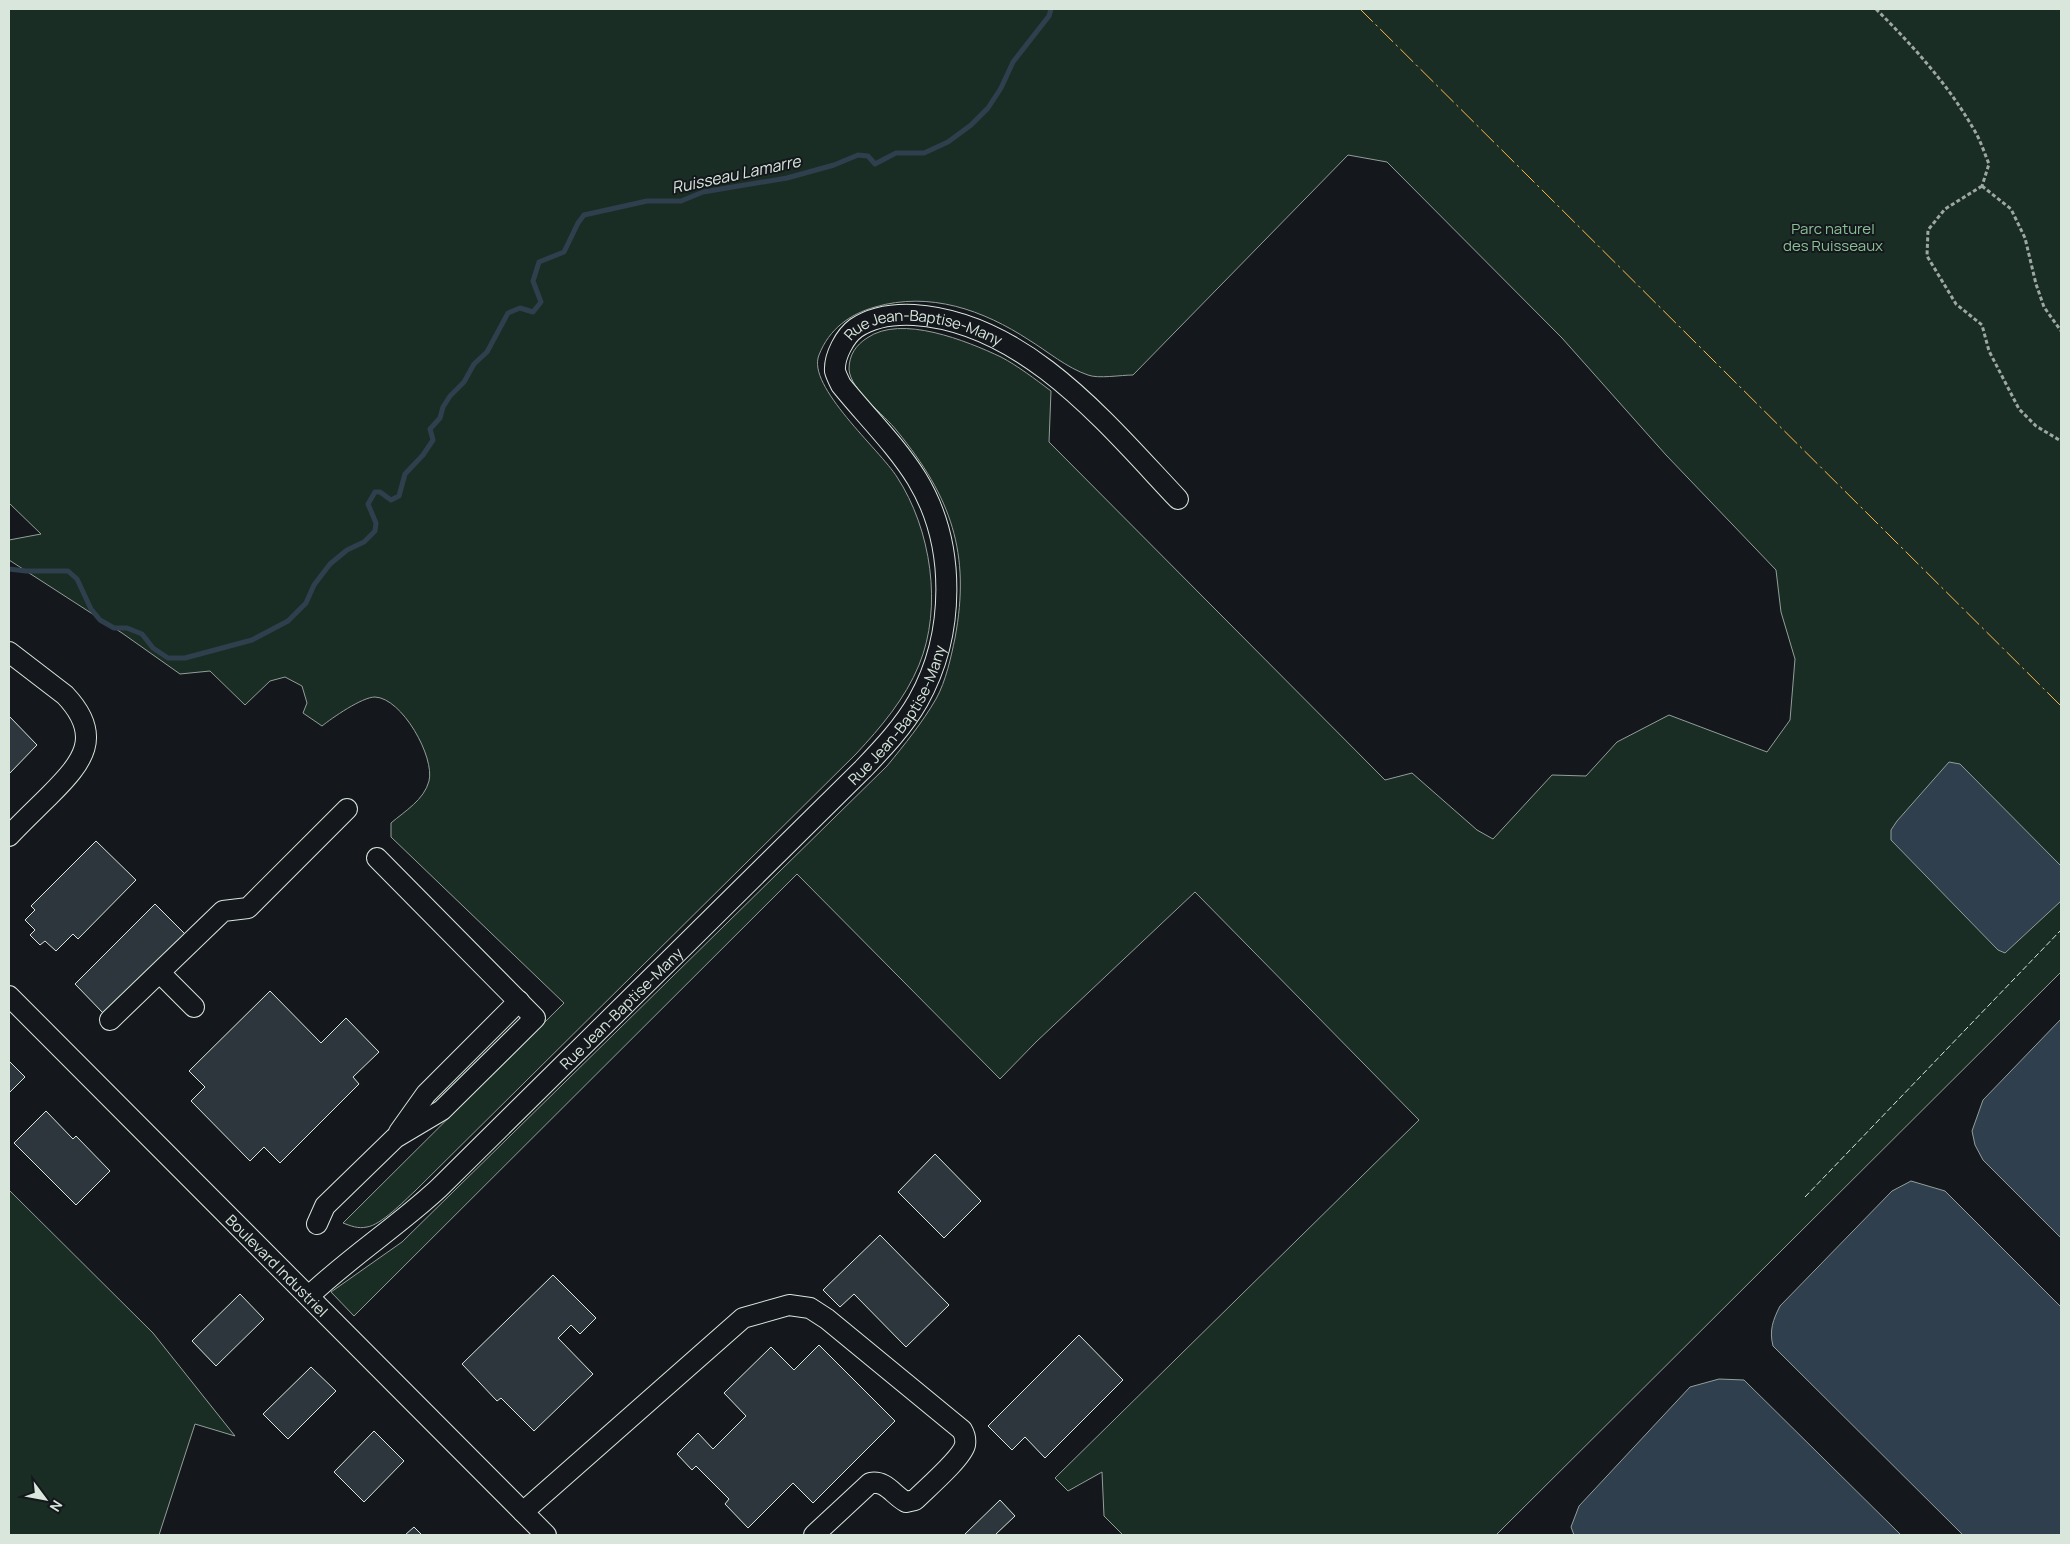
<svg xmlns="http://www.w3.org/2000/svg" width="2070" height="1544" font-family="Manrope,sans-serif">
<rect width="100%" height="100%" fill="#14181c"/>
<path fill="#1a2d24" stroke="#939e99" d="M 9,9 L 2061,9 L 2061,972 L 1496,1535 L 1123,1535 L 1104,1516 L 1102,1472 L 1068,1491 L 1055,1478 L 1419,1120 L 1195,892 L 1036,1042 L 1000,1079 L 797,874 L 354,1316 L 331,1292 L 402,1242 L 887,766 C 905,744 922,723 936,699 C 946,681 951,657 955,638 C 971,553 951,497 897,431 C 885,415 850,390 849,369 C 849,355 856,345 867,338 C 901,314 967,341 1001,357 C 1018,366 1035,379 1051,391 L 1049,442 L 1385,780 L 1412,773 L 1477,830 L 1493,839 L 1552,775 L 1586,776 L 1617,742 L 1669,715 L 1767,752 L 1790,720 L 1795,659 L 1781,612 L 1776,570 L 1666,455 L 1562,338 L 1387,162 L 1348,155 L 1133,375 C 1121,375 1098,379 1088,375 C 1067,368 1047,351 1029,340 C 983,310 930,291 875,307 C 850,314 829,329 819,355 C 806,386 880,450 897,477 C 931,529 943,607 919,665 C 905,699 881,727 856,754 L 415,1191 C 404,1201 381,1225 367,1227 C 358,1229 351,1226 343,1223 L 564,1003 L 391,837 L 391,823 C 405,811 424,800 429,781 C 435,757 402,698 375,697 C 362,697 332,718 322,726 L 303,713 L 307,703 L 302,686 L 285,677 L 270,681 L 245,705 L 210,671 L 180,674 L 122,633 L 9,560 L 9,540 L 41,534 L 9,503 Z
M 9,1190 L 153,1333 L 235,1436 L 195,1424 L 159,1535 L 9,1535 Z"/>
<path fill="#2f3f4d" stroke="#939e99" d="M 1949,762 L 1960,764 L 2061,866 L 2061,901 L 2005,953 L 1998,950 L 1891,840 L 1891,830 L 1897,821 Z
M 2061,1019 L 2061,1238 L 1983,1160 L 1975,1145 L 1972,1131 L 1983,1100 Z
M 1911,1181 L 1945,1191 L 2061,1307 L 2061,1535 L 1963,1535 L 1773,1346 C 1769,1330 1773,1320 1780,1306 L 1892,1191 Z
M 1719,1379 L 1744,1380 L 1901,1535 L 1574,1535 L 1571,1527 L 1579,1506 L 1690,1387 Z"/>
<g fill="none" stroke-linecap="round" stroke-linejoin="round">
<path stroke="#2f3f4d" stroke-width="5" d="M 9,569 L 26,571 L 68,571 L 77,579 L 91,609 L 100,620 L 114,628 L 127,628 L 142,634 L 153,648 L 168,658 L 185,658 L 252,640 L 288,621 L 306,603 L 314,585 L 330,564 L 347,550 L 364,542 L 375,531 L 376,523 L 368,504 L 375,492 L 380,492 L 391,500 L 399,496 L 405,474 L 423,455 L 433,440 L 430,429 L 440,418 L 443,407 L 450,396 L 464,382 L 474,364 L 487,352 L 508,313 L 520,308 L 533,312 L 541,302 L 533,281 L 539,262 L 564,252 L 578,223 L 584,215 L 647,201 L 681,201 L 703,192 L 787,178 L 834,165 L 858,155 L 868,156 L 875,164 L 896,153 L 924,153 L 948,142 L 971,125 L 988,108 L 1001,88 L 1013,62 L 1049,16 L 1051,9"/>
</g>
<path fill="#2c363c" stroke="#d8e6dc" d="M 9,716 L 37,745 L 9,774 Z
M 96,841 L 136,880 L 78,939 L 73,934 L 56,951 L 45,941 L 40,945 L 30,935 L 35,930 L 25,920 L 35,910 L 31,906 Z
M 155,904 L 185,934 L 104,1014 L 75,984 Z
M 270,991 L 321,1043 L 346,1018 L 379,1052 L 353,1077 L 359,1084 L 280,1163 L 264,1147 L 250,1161 L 191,1101 L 205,1087 L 189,1071 Z
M 9,1061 L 25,1077 L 9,1093 Z
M 46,1111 L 73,1139 L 76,1136 L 110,1171 L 76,1205 L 14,1143 Z
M 935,1154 L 981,1201 L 944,1238 L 898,1192 Z
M 880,1235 L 949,1305 L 906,1347 L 854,1294 L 840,1307 L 823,1290 Z
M 553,1275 L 596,1318 L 580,1334 L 571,1325 L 558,1338 L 593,1374 L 534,1431 L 501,1398 L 497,1401 L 462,1364 Z
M 240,1294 L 264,1319 L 216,1366 L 192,1341 Z
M 1079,1335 L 1123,1380 L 1045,1458 L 1025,1437 L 1012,1450 L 988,1426 Z
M 819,1345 L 895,1421 L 813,1503 L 793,1483 L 748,1528 L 725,1504 L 729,1499 L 696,1466 L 692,1470 L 677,1454 L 698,1433 L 713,1449 L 746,1416 L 724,1393 L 771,1347 L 794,1370 Z
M 311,1367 L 336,1391 L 288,1439 L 263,1414 Z
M 374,1431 L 404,1461 L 364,1502 L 334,1472 Z
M 1000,1500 L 1015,1516 L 995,1535 L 964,1535 Z
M 414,1527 L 422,1535 L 405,1535 Z"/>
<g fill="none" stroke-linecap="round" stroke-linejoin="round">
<g stroke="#d8e6dc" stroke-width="22">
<g id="minor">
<path d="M 9,652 L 65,695 C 104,736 83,762 50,795 C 36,809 22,822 9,836"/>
<path d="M 160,973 L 194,1007"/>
<path id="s1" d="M 9,996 L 546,1535"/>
<path d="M 110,1020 L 223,911 L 248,908 L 347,809"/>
<path d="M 399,1132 L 426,1094 L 519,1001"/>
<path d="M 317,1224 L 325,1206 L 395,1138 L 442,1110 L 535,1018 L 377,858"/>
<path id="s2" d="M 309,1296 C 350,1257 398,1226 439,1188 L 863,769 C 883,748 903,727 918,701 C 955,635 957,545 917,479 C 896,445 866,416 841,385 C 839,381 836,375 835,371 C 834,356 845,336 856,328 C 874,316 894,314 914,315 C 1025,322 1107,424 1178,499"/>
<path d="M 523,1512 L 743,1318 L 789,1305 L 810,1308 L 827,1319 L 962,1430 C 965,1435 966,1439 965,1445 C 962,1458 926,1489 915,1500 L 906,1502 C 893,1495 886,1480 870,1483 L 814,1535"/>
</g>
</g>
<path stroke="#9da8a2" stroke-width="3" stroke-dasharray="4 2.5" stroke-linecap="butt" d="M 1876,9 C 1912,45 1947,83 1973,128 C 1980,139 1984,152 1989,164 L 1982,186
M 1982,186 L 1945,209 L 1928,230 L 1927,256 L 1956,304 L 1982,325 L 1989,351 L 2019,409 L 2036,426 L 2061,441
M 1982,186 L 2011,209 L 2025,238 L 2036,284 L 2044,307 L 2061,331"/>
<use href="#minor" stroke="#14181c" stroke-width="20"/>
<path stroke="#d8e6dc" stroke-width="1" stroke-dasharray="6 2.5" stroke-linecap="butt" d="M 1805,1197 L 2061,930"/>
<path stroke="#ffb74d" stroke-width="1" stroke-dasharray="18 4 2.5 4" stroke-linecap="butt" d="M 1360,9 L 2061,706"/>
</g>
<g text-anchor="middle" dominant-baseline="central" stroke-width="4" stroke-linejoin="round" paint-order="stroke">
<g font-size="15" fill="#8ac095" stroke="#14181c">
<text x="1833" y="228">Parc naturel<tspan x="1833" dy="17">des Ruisseaux</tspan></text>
</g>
<g font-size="15" fill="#d8e6dc" stroke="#14181c">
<text stroke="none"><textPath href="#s2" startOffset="1340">Rue Jean-Baptise-Many</textPath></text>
<text stroke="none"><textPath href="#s2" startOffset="830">Rue Jean-Baptise-Many</textPath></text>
<text stroke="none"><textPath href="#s2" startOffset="425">Rue Jean-Baptise-Many</textPath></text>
<text stroke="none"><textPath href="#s1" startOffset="380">Boulevard Industriel</textPath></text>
</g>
<g font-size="16" font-style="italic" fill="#d8e6dc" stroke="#14181c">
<text transform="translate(736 174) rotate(-12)">Ruisseau Lamarre</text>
</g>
</g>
<rect width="2070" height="1544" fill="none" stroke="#d8e6dc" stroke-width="20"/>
<g transform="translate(45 1499) rotate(122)" stroke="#14181c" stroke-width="4" paint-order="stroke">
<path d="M0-4L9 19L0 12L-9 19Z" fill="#d8e6dc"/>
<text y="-8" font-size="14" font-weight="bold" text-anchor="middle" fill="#d8e6dc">N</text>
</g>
</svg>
